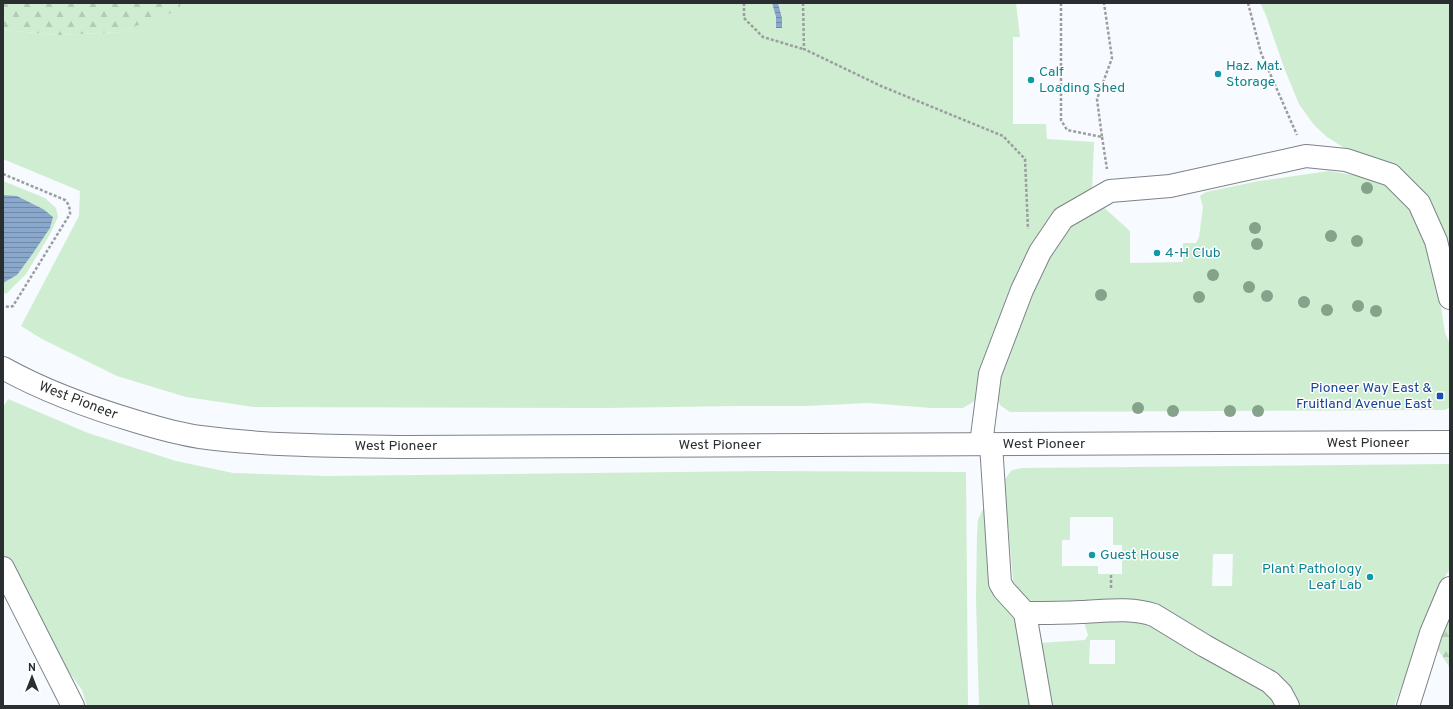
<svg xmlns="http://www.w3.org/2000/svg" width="1453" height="709" font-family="Overpass,sans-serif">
<defs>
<pattern id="forest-firs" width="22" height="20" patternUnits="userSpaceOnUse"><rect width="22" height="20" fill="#cfedd0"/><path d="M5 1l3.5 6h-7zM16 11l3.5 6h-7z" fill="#b2ccb3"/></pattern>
<pattern id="water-rules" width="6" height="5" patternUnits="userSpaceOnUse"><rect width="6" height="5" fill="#89a8cc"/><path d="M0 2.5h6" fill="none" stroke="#7089a6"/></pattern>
</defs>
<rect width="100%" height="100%" fill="#f7fafe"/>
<path fill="#cfedd0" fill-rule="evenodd" d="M 181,3 L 772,3 L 776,17 L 776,28 L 782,28 L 782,18 L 778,3 L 1016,3 L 1020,37 L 1013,37 L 1013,124 L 1046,124 L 1047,139 L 1094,142 L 1092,192 L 1076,203 L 981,392 L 973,402 L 963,408 L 931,408 L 868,403 L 806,406 L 735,406 L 605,408 L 254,407 L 186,397 L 117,376 L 42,339 L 21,326 L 79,216 L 80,191 L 3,159 L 3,30 L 59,35 L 120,32 L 178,10 Z
M 1260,3 L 1450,3 L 1450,268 L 1435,210 L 1423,191 L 1410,178 L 1395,165 L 1343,147 L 1327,137 L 1314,125 L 1299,104 L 1285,70 L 1265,13 Z
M 1329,171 L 1359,176 L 1389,187 L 1411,208 L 1423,233 L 1441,307 L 1445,333 L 1450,344 L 1450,407 L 1445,410 L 1429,410 L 1010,412 L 1000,405 L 996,393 L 1006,349 L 1062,230 L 1100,204 L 1130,231 L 1130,263 L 1183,262 L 1183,243 L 1196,243 L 1199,237 L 1203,207 L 1200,196 L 1206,192 L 1259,181 Z
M 3,181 L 45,198 L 56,208 L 58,217 L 49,236 L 26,274 L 6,294 L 3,292 L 3,283 L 17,275 L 40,242 L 43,209 L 17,196 L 3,195 Z
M 8,399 L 88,433 L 176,461 L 233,473 L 326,476 L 767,471 L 966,472 L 968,706 L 87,706 L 82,690 L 49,645 L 3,557 L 3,407 Z
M 1450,464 L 1450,569 L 1446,575 L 1394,706 L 1298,706 L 1148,606 L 1030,603 L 1014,590 L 1004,480 L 1012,470 L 1022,468 ZM 1070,517 L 1113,517 L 1113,545 L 1122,545 L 1122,574 L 1098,574 L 1098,566 L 1062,566 L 1062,540 L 1070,540 ZM 1213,554 L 1233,554 L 1232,586 L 1212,586 Z
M 986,502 L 1007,603 L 1020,632 L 1032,706 L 979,706 L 976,599 L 977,535 L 978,520 Z
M 1140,617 L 1265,686 L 1282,706 L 1048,706 L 1039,643 L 1085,640 L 1088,635 L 1084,622 ZM 1090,640 L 1115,640 L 1115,664 L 1089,664 Z"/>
<path fill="url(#forest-firs)" d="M 3,3 L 181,3 L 179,10 L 120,32 L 59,35 L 3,30 Z
M 1450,615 L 1450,668 L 1437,648 Z"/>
<path fill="url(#water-rules)" d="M 772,3 L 778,3 L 782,18 L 782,28 L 776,28 L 776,17 Z
M 3,195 L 17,196 L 43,209 L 53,217 L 50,228 L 31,256 L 17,275 L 3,283 Z"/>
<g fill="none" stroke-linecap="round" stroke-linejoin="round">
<g stroke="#7d8389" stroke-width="24">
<path id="minor" d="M 981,444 L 990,374 L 1022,290 L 1040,252 L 1063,218 L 1110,191 L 1170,186 L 1306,156 L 1346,160 L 1391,175 L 1419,203 L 1436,241 L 1450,298
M 991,444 L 1000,583 L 1004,590 L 1025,613 L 1041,706
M 3,568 L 73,706
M 1025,613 C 1044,613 1063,613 1081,612 C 1105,611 1131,607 1154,615 L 1205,646 L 1270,682 L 1281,693 L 1288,706
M 1408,706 L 1431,633 L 1450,588"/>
</g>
<g stroke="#7d8389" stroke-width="24">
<path id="major" d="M 3,368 C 46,392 91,408 138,422 C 158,428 179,434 200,437 C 268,446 337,446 406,447 L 1450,442"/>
</g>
<path stroke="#9b9ea1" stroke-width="2.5" stroke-dasharray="3 2" stroke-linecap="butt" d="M 744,3 L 744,18 L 763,37 L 803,49
M 803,3 L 804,49 L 881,86 L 1003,136 L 1025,159 L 1028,229
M 1061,3 L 1061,120 L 1067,130 L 1102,137 L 1097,99 L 1112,58 L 1104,3
M 1248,3 L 1261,53 L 1297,135
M 1102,137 L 1107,169
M 3,174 L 65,200 C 69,204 70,209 70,214 L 13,306 L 10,307 L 3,306
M 1111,588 L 1111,574"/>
<use href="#minor" stroke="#fff" stroke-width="22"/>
<use href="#major" stroke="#fff" stroke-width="22"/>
</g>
<g fill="#85a28a">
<circle cx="1367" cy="188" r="6"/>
<circle cx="1255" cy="228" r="6"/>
<circle cx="1331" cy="236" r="6"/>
<circle cx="1357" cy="241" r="6"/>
<circle cx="1257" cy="244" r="6"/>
<circle cx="1213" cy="275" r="6"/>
<circle cx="1249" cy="287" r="6"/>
<circle cx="1101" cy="295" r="6"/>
<circle cx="1267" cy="296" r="6"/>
<circle cx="1199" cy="297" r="6"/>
<circle cx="1304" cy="302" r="6"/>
<circle cx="1358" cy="306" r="6"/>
<circle cx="1327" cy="310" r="6"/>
<circle cx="1376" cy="311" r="6"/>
<circle cx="1138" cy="408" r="6"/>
<circle cx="1173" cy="411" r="6"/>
<circle cx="1230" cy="411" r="6"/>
<circle cx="1258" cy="411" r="6"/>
</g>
<g fill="#0f9aa8" stroke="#fff" stroke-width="1.5">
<circle cx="1218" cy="74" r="4"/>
<circle cx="1031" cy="80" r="4"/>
<circle cx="1157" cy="253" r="4"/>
<circle cx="1092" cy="555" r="4"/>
<circle cx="1370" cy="577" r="4"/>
</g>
<rect fill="#1a4fb4" stroke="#fff" stroke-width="1.5" x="1436" y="392" width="8" height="8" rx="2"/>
<g text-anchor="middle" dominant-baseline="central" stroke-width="3" stroke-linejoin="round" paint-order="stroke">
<g font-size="14" fill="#0d838f" stroke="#fff" text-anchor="start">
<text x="1226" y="66">Haz. Mat.<tspan x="1226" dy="16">Storage</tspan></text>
<text x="1039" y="72">Calf<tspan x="1039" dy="16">Loading Shed</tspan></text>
<text x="1165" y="253">4-H Club</text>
<text x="1100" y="555">Guest House</text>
<text x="1362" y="569" text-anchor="end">Plant Pathology<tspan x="1362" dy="16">Leaf Lab</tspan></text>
</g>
<g font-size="14" fill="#164399" stroke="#fff" text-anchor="end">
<text x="1432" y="388">Pioneer Way East &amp;<tspan x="1432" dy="16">Fruitland Avenue East</tspan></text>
</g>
<g font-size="14" fill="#2b2e30" stroke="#fff">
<text transform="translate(78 401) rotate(21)">West Pioneer</text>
<text x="1368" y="443">West Pioneer</text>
<text x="1044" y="444">West Pioneer</text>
<text x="720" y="445">West Pioneer</text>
<text x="396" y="446">West Pioneer</text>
</g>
</g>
<rect width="1453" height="709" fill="none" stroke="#2b2e30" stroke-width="8"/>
<g transform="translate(32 677)" stroke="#ffffff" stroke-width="3" paint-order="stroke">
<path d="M0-3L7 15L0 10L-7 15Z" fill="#2b2e30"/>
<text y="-6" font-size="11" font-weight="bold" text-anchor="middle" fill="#2b2e30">N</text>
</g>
</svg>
